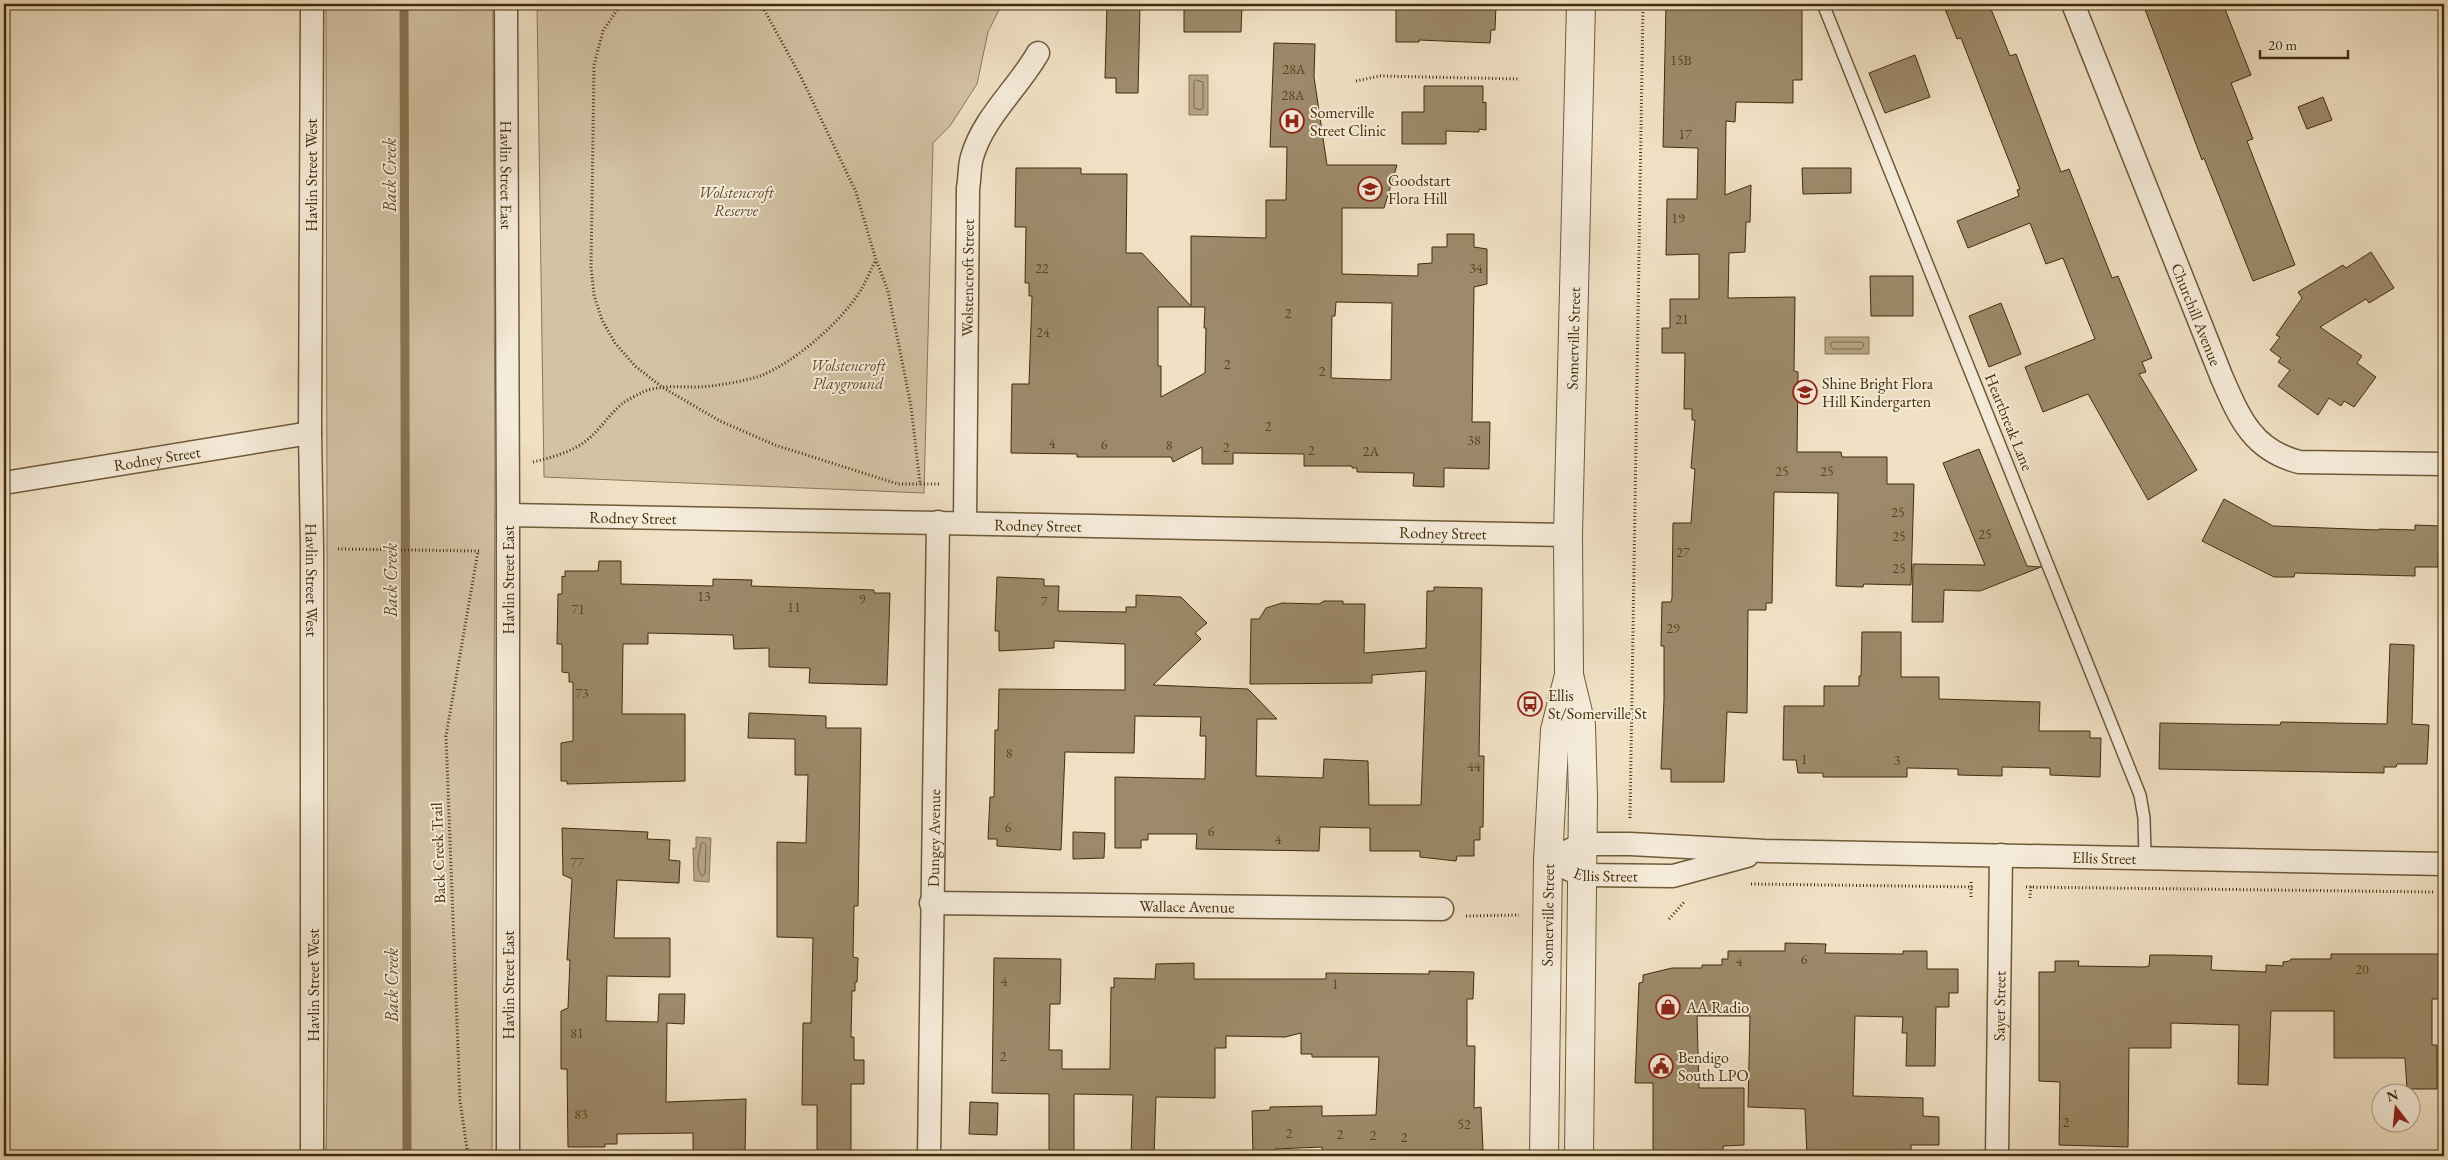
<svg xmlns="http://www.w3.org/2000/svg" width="2448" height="1160" font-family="'EB Garamond',serif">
<rect width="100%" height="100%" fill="#f0e0c4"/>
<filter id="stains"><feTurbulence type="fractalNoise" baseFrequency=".004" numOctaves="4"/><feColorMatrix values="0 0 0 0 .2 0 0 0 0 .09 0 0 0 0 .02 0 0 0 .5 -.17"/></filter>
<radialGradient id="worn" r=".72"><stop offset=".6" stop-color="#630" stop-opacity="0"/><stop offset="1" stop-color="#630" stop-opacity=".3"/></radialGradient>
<path fill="#d3c2a4" stroke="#8b7856" d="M 326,4 L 493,4 L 495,475 L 492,1156 L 326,1156 L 328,1022 Z
M 537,4 L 1002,4 L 988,32 L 977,84 L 950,126 L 933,143 L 924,493 L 544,477 Z"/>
<path fill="#b5a384" stroke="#877452" d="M 1189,75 L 1208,75 L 1208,115 L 1189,115 Z
M 1825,337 L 1869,337 L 1869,354 L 1825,354 Z
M 696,837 L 711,838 L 709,882 L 694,881 L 693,848 L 696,848 Z"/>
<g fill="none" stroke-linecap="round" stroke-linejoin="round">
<path stroke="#7c6846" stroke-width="1" d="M 1196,80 L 1203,82 L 1203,108 L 1201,110 L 1194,108 L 1194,82 Z
M 1833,342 L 1862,342 L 1864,346 L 1861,349 L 1833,349 L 1830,344 Z
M 704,843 L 706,845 L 705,874 L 702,876 C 694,867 700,855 701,844 Z"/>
<path stroke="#877452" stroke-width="9" d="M 404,4 L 407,1156"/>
</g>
<path fill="#9d8a6a" stroke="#432d08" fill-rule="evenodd" d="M 1107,4 L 1140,4 L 1138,93 L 1116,93 L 1116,78 L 1105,78 Z
M 1184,4 L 1242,4 L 1241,32 L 1184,32 Z
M 1396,4 L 1496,4 L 1495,30 L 1491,30 L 1490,43 L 1419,40 L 1419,42 L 1396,42 Z
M 1672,4 L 1749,4 L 1750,9 L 1802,9 L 1802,80 L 1793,80 L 1793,103 L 1736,102 L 1735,122 L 1726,121 L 1725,195 L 1751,185 L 1750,222 L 1746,222 L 1745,252 L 1729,253 L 1728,298 L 1795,297 L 1794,371 L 1798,372 L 1797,452 L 1841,452 L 1842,457 L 1887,457 L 1887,484 L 1914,484 L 1911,585 L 1864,584 L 1863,587 L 1836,586 L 1838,493 L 1774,492 L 1772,603 L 1766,603 L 1766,610 L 1748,610 L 1747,713 L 1727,712 L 1724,782 L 1671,782 L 1671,769 L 1661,769 L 1664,699 L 1664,646 L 1661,646 L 1662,602 L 1671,602 L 1672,598 L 1673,523 L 1691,523 L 1695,469 L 1691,468 L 1695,420 L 1692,420 L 1692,409 L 1684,409 L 1685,353 L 1662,353 L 1662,328 L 1670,328 L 1670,299 L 1699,299 L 1699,254 L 1666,255 L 1667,199 L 1697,199 L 1698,148 L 1663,147 L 1666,5 Z
M 1943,4 L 1989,4 L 2010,56 L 2016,54 L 2061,172 L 2069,169 L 2112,278 L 2118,276 L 2139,327 L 2152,358 L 2142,362 L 2146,372 L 2139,374 L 2197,470 L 2148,500 L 2088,394 L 2043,412 L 2025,367 L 2095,339 L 2063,258 L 2046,264 L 2030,223 L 1968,248 L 1957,221 L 2019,196 L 2017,190 L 2020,189 L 1961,38 L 1957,39 Z
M 2143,4 L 2223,4 L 2251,75 L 2231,83 L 2253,139 L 2247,141 L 2295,265 L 2253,281 L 2204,158 L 2202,160 Z
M 1274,43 L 1315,44 L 1314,77 L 1327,165 L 1397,165 L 1384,208 L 1342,208 L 1342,274 L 1418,276 L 1418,264 L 1432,263 L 1432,247 L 1447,247 L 1447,234 L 1474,234 L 1474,247 L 1487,249 L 1487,284 L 1474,287 L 1472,422 L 1490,422 L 1489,469 L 1444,468 L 1444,487 L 1413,486 L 1414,473 L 1357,472 L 1357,468 L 1352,468 L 1352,466 L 1304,466 L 1304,454 L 1233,453 L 1233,464 L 1202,464 L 1202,447 L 1173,462 L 1171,457 L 1077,457 L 1077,454 L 1011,453 L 1012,384 L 1029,384 L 1032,296 L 1029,296 L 1029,283 L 1025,283 L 1026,227 L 1015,227 L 1016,168 L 1081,168 L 1081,174 L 1127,174 L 1126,253 L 1142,253 L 1191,306 L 1191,236 L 1266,238 L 1266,200 L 1286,200 L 1287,147 L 1270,147 ZM 1336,302 L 1392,303 L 1391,380 L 1331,378 L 1332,316 L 1335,316 ZM 1158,307 L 1205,307 L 1204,328 L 1206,328 L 1205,373 L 1161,397 L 1161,366 L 1158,366 Z
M 1915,55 L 1930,97 L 1885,113 L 1869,73 Z
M 1424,86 L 1483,86 L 1483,103 L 1486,102 L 1486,130 L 1479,129 L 1479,132 L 1446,131 L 1446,144 L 1402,144 L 1402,112 L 1424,112 Z
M 2323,97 L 2332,120 L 2307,129 L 2298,107 Z
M 1802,168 L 1851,168 L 1851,193 L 1803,194 Z
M 2371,252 L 2394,288 L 2369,303 L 2366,299 L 2320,327 L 2362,356 L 2357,363 L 2376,377 L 2354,407 L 2344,401 L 2341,406 L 2329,398 L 2318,415 L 2278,386 L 2290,370 L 2278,362 L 2281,358 L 2270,350 L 2280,337 L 2276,335 L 2302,298 L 2298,292 L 2343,265 L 2346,268 Z
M 1870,276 L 1913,276 L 1913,316 L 1871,316 Z
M 2001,303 L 2021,354 L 1989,367 L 1969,316 Z
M 1979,449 L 2027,566 L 2041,567 L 1980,591 L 1944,590 L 1943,622 L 1912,622 L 1913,564 L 1985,565 L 1943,463 Z
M 2224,499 L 2273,526 L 2379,530 L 2379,529 L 2415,530 L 2415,525 L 2439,526 L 2438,567 L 2415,567 L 2415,576 L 2295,573 L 2294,577 L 2274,577 L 2202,541 Z
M 599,561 L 621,561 L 621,584 L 713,586 L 713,579 L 752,580 L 751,586 L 874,590 L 874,593 L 890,593 L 887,685 L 809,683 L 810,668 L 769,667 L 769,648 L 734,649 L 733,635 L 648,633 L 648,644 L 623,644 L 622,714 L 685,714 L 685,781 L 567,784 L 567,781 L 561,781 L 561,743 L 573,741 L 573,682 L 569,682 L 569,673 L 562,672 L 562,644 L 557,644 L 558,594 L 562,594 L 562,576 L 565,577 L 565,571 L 598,571 Z
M 997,577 L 1044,579 L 1044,586 L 1059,586 L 1058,611 L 1126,612 L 1126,607 L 1136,607 L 1136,595 L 1181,597 L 1207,623 L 1195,633 L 1201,639 L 1153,685 L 1248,689 L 1277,719 L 1257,719 L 1256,776 L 1323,778 L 1324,759 L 1368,761 L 1369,805 L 1421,805 L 1426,671 L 1372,675 L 1372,683 L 1250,684 L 1251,619 L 1259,619 L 1266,608 L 1282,603 L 1319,604 L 1324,601 L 1343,601 L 1343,604 L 1365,604 L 1364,653 L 1426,648 L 1427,591 L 1434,591 L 1434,587 L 1482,588 L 1479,756 L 1484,756 L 1483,827 L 1480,827 L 1480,840 L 1474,840 L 1474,856 L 1457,856 L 1456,861 L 1420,857 L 1420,851 L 1370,851 L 1370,828 L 1320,827 L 1319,851 L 1196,849 L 1197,834 L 1148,834 L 1148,840 L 1141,840 L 1141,848 L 1115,848 L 1115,777 L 1205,779 L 1206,736 L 1200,736 L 1201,717 L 1135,716 L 1134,753 L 1065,752 L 1061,850 L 997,846 L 997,839 L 988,839 L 990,797 L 994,797 L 995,730 L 998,730 L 999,689 L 1125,690 L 1125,644 L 1054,641 L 1054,648 L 999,651 L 999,631 L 995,631 Z
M 1862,632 L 1901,632 L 1901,677 L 1939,677 L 1939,699 L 2040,702 L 2039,731 L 2090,731 L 2090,738 L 2101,738 L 2100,777 L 2050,775 L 2050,768 L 2002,767 L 2002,776 L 1958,775 L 1958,769 L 1907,768 L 1907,777 L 1823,777 L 1823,773 L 1798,773 L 1796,760 L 1783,760 L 1784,706 L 1824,706 L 1824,686 L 1859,686 L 1859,676 L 1861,676 Z
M 2390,644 L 2414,645 L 2412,724 L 2429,725 L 2427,764 L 2397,764 L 2396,767 L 2384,767 L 2384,773 L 2159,769 L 2160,723 L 2280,725 L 2281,722 L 2387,724 Z
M 749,713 L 826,716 L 826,728 L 861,728 L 858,906 L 854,906 L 853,957 L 858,958 L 857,982 L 855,982 L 855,991 L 852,991 L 851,1037 L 854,1037 L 854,1060 L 864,1060 L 864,1084 L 851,1084 L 851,1156 L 817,1156 L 817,1105 L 802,1105 L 803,1023 L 811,1023 L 813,938 L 777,937 L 777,842 L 806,843 L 808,775 L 795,775 L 795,739 L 748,738 Z
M 562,828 L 648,832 L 647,839 L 670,840 L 669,860 L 680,861 L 679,883 L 617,880 L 614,938 L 670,938 L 670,977 L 607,976 L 606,1021 L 658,1022 L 659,994 L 685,994 L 684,1024 L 667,1023 L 666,1102 L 746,1099 L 745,1156 L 693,1156 L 693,1133 L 617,1134 L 617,1144 L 605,1144 L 605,1147 L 568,1147 L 567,1069 L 561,1069 L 561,1011 L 568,1008 L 570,960 L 567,960 L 572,879 L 563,875 Z
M 1073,832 L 1105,833 L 1104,858 L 1073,859 Z
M 1785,943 L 1826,944 L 1825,953 L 1903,954 L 1903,951 L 1927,951 L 1927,969 L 1958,969 L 1958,993 L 1949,993 L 1949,1007 L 1936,1007 L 1935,1066 L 1906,1066 L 1907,1033 L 1902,1033 L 1903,1017 L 1855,1016 L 1853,1096 L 1923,1098 L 1923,1116 L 1939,1117 L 1939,1145 L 1911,1145 L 1911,1156 L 1807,1156 L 1805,1109 L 1748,1107 L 1750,1016 L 1697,1016 L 1699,1088 L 1744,1088 L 1744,1145 L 1723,1146 L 1723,1156 L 1653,1156 L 1653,1083 L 1635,1083 L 1639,983 L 1643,982 L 1643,975 L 1672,968 L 1702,968 L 1702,965 L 1722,965 L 1722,959 L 1728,959 L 1728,951 L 1785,951 Z
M 2331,954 L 2444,954 L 2444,999 L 2432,999 L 2432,1045 L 2437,1045 L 2437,1089 L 2407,1089 L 2405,1058 L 2334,1058 L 2334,1011 L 2271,1011 L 2268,1085 L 2238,1084 L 2239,1025 L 2171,1023 L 2171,1048 L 2129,1048 L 2128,1147 L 2059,1145 L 2060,1082 L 2039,1081 L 2039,972 L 2055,972 L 2055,961 L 2079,961 L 2078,966 L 2145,967 L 2149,966 L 2150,955 L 2169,955 L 2212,956 L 2211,970 L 2266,972 L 2266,965 L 2283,966 L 2283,962 L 2290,961 L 2291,959 L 2331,959 Z
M 994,958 L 1061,959 L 1060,1004 L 1050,1004 L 1049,1050 L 1062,1050 L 1062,1069 L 1110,1069 L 1111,987 L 1114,988 L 1114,978 L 1155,979 L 1156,964 L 1194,963 L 1194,979 L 1326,979 L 1326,973 L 1429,974 L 1429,971 L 1474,972 L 1473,999 L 1467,999 L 1467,1046 L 1475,1046 L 1474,1108 L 1481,1107 L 1483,1150 L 1480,1150 L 1481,1156 L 1322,1156 L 1322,1147 L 1275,1149 L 1275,1156 L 1253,1156 L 1252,1111 L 1270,1110 L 1270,1107 L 1322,1106 L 1322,1116 L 1376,1115 L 1379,1057 L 1312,1057 L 1312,1054 L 1301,1054 L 1301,1033 L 1285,1037 L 1226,1036 L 1226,1048 L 1215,1048 L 1215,1098 L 1156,1097 L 1154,1156 L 1131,1156 L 1133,1095 L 1074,1094 L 1074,1156 L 1049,1156 L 1049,1094 L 992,1093 Z
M 970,1102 L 998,1103 L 997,1135 L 969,1134 Z"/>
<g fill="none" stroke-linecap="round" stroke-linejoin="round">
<g stroke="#6e5a37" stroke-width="14">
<path id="service" d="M 1823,4 L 2140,795 L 2144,818 L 2145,857"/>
</g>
<g stroke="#6e5a37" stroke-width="25">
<g id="minor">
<path id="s1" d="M 312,4 L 310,433 L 312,548 L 312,1156"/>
<path id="s2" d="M 506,4 L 508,515 L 508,1156"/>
<path id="s3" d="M 2073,4 L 2222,378 C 2240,419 2253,450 2299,462 L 2444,464"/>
<path id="s4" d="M 4,483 L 310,433"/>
<path id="s5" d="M 508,515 L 1568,535"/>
<path id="s6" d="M 965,522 L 968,188 C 970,178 969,167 972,157 C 983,118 1018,88 1038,53"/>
<path id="s7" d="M 1548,860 L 1583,844 L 1630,844 L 1765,851 L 2444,864"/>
<path id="s8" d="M 1568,869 L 1583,875 L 1673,876 L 1747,856"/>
<path id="s9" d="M 931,903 L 1442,909"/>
<path id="s10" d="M 929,1156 L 938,522"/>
<path id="s11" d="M 1997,1156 L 2001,855"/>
</g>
</g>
<g stroke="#6e5a37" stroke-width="30">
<g id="tertiary">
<path id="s12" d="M 1544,1156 L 1548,860 L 1555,730 L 1568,679"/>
<path id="s13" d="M 1579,1156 L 1583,798 L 1581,725 L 1569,675 L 1568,535 L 1581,4"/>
</g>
</g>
<path stroke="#432d08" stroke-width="3" stroke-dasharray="1 2.5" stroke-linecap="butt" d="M 621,4 L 603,31 L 594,65 L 591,267 L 594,295 L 602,320 L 615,343 L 635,366 L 662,387 L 720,421 L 775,445 L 898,484 L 920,484
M 761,4 L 801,77 L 856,192 L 876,260 L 888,291 L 911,406 L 920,484 L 940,484
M 1356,81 L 1380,76 L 1519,79
M 533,462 C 549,458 565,454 580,445 C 597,435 608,415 623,403 C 629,399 637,395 643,392 C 664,383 689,389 711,386 C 727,384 744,381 760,376 C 794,363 844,320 862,288 C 867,279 871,269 876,260
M 338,549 L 479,551
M 1630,818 L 1643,4
M 1751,884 L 1975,887
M 2026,887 L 2433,892
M 1971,897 L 1971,880
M 2030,898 L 2031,886
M 1466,916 L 1519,915
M 1669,919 L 1685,901
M 468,1156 L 460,1101 L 446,736 L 478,551"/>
<use href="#service" stroke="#f5ebd9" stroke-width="11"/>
<use href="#minor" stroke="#f5ebd9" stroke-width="22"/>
<use href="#tertiary" stroke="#f5ebd9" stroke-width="28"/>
</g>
<defs>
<g id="hospital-ring" transform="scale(1.25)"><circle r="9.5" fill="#f5ebd9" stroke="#8f2418" stroke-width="1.5"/><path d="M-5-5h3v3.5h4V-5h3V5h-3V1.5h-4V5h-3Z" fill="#8f2418"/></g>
<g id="school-ring" transform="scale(1.25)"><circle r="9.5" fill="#f5ebd9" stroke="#8f2418" stroke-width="1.5"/><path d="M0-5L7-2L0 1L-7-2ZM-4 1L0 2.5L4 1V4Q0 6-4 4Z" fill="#8f2418"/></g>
<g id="bus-ring" transform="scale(1.25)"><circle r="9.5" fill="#f5ebd9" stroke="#8f2418" stroke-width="1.5"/><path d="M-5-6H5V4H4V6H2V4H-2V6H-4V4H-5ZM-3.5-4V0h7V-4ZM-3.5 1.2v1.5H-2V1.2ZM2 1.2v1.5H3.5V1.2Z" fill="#8f2418"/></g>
<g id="shop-ring" transform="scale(1.25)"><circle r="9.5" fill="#f5ebd9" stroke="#8f2418" stroke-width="1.5"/><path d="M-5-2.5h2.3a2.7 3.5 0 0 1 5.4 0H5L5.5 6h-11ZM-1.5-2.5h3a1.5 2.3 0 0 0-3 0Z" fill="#8f2418"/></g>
<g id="civic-ring" transform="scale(1.25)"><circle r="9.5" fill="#f5ebd9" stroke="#8f2418" stroke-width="1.5"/><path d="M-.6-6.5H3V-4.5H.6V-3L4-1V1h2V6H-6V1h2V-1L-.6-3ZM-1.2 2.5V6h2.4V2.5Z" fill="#8f2418"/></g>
</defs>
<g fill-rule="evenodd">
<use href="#hospital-ring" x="1292" y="121"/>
<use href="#school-ring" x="1370" y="189"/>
<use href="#school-ring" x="1805" y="392"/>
<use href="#bus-ring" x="1530" y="704"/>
<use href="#shop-ring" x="1668" y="1007"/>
<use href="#civic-ring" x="1661" y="1066"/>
</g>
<g text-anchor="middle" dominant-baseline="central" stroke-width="4" stroke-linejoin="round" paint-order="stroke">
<g font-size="14" fill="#5a4420">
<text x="1681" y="60">15B</text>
<text x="1294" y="69">28A</text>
<text x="1293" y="95">28A</text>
<text x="1685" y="134">17</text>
<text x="1678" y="218">19</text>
<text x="1042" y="268">22</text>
<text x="1476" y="268">34</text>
<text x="1288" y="313">2</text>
<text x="1682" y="319">21</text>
<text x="1043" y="332">24</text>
<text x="1227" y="364">2</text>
<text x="1322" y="371">2</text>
<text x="1268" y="426">2</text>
<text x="1474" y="440">38</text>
<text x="1052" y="443">4</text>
<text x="1104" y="444">6</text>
<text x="1169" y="445">8</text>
<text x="1226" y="447">2</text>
<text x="1311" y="450">2</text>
<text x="1371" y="451">2A</text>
<text x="1782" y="471">25</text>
<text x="1827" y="471">25</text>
<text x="1898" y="512">25</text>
<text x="1985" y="534">25</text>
<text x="1899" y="536">25</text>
<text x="1683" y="552">27</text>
<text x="1899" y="568">25</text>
<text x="704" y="596">13</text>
<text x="862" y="599">9</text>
<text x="1044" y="601">7</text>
<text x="794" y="607">11</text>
<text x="578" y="609">71</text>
<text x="1673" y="628">29</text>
<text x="582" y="693">73</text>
<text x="1009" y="753">8</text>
<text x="1804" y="759">1</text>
<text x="1897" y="760">3</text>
<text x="1474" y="766">44</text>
<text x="1008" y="827">6</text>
<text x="1211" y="831">6</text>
<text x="1278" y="839">4</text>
<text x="577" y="862">77</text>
<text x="1804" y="959">6</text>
<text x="1739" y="961">4</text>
<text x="2362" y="969">20</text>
<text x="1004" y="981">4</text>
<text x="1335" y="984">1</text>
<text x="577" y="1033">81</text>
<text x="1003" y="1056">2</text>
<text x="581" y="1114">83</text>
<text x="2066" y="1122">2</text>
<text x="1464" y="1124">52</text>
<text x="1289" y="1133">2</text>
<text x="1340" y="1134">2</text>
<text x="1373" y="1135">2</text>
<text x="1404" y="1137">2</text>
</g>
<g font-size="16" fill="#432d08" stroke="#f5ebd9" text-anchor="start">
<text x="1310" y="112">Somerville<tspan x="1310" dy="18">Street Clinic</tspan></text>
<text x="1388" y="180">Goodstart<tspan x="1388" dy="18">Flora Hill</tspan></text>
<text x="1822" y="383">Shine Bright Flora<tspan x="1822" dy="18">Hill Kindergarten</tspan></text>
<text x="1548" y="695">Ellis<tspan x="1548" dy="18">St/Somerville St</tspan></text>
<text x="1686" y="1007">AA Radio</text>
<text x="1678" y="1057">Bendigo<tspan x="1678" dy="18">South LPO</tspan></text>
</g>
<g font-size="16" fill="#432d08" stroke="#f5ebd9">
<text transform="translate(311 175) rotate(-90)">Havlin Street West</text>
<text stroke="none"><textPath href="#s2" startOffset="171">Havlin Street East</textPath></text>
<text stroke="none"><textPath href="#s6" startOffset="244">Wolstencroft Street</textPath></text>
<text stroke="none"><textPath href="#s3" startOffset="334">Churchill Avenue</textPath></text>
<text stroke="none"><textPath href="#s13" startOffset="819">Somerville Street</textPath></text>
<text transform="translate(2009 422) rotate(68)">Heartbreak Lane</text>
<text stroke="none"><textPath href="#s4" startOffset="155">Rodney Street</textPath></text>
<text stroke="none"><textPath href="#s5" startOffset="125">Rodney Street</textPath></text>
<text stroke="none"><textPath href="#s5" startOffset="530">Rodney Street</textPath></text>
<text stroke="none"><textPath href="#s5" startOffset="935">Rodney Street</textPath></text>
<text stroke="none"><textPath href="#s1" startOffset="576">Havlin Street West</textPath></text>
<text transform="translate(508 580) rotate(-90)">Havlin Street East</text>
<text stroke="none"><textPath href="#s10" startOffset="318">Dungey Avenue</textPath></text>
<text transform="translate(438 853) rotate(-92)">Back Creek Trail</text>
<text stroke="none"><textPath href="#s7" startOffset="560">Ellis Street</textPath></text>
<text stroke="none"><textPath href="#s8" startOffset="39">Ellis Street</textPath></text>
<text stroke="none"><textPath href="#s9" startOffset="256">Wallace Avenue</textPath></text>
<text stroke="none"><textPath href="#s12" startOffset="241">Somerville Street</textPath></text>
<text transform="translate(313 985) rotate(-90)">Havlin Street West</text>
<text transform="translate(508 985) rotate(-90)">Havlin Street East</text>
<text stroke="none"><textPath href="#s11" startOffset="150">Sayer Street</textPath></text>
</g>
<g font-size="16" font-style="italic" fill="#604b27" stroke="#f5ebd9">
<text x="736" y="192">Wolstencroft<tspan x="736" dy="18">Reserve</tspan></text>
<text x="848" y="365">Wolstencroft<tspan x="848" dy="18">Playground</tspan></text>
</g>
<g font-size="18" font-style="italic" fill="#604a27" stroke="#f5ebd9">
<text transform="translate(389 175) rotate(-90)">Back Creek</text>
<text transform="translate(390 580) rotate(-90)">Back Creek</text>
<text transform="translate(391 985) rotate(-90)">Back Creek</text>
</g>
</g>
<rect width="2448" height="1160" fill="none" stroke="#f0e0c4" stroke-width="20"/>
<rect x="5" y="5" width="2438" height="1150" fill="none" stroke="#432d08" stroke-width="2.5"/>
<rect x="10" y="10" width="2428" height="1140" fill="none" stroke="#432d08"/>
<g transform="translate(2396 1108) rotate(344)"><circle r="24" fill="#f5ebd9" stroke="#ae9f85"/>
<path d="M0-4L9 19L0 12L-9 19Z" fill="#8f2418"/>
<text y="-8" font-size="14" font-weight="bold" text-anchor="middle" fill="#432d08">N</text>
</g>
<path d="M2260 50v8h88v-8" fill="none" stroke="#432d08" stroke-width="2.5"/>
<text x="2268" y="50" font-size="15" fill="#432d08" stroke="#f5ebd9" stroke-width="4" paint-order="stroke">20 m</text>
<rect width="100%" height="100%" filter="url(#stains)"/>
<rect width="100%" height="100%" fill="url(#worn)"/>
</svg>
